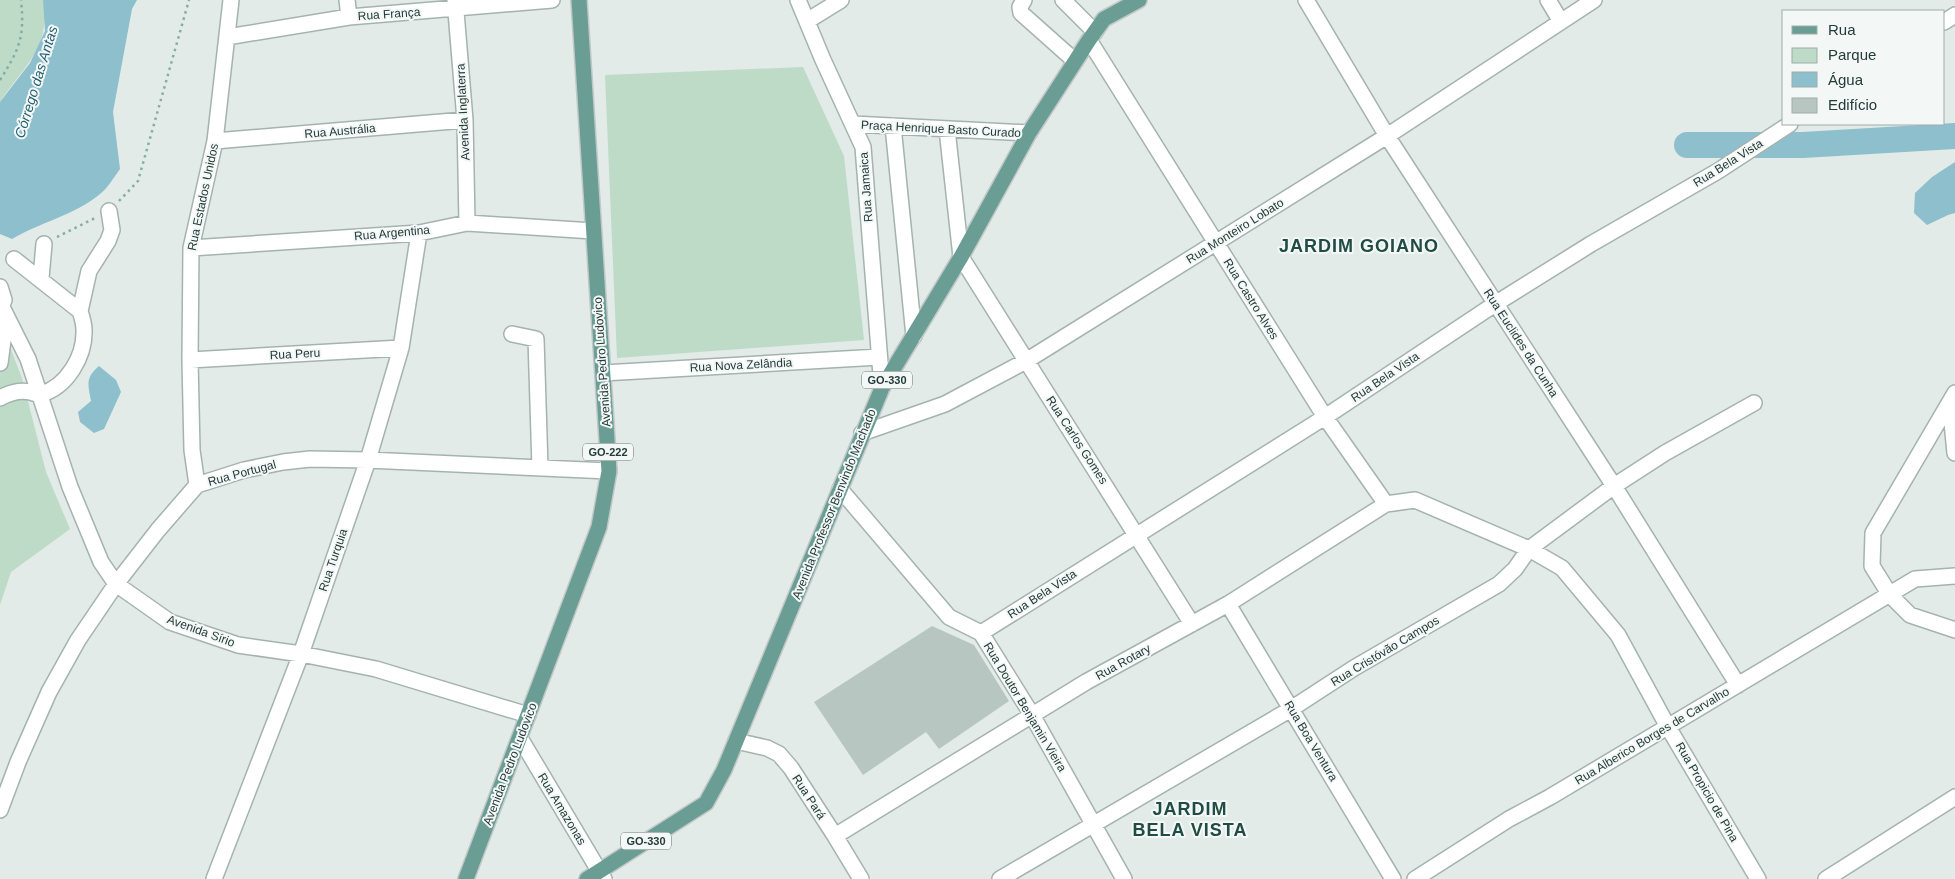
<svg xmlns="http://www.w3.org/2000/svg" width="1955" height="879" font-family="Helvetica,sans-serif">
<rect width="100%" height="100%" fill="#e2ebe8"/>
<path fill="#bddbc7" d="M 0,0 L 43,0 C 52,47 23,67 0,102 Z
M 803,67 L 844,156 L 864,340 L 617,358 L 605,75 Z
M 0,321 L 22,378 L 46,472 L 70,529 L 11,572 L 0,605 Z"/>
<path fill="#8ebfcc" d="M 43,0 L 137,0 L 132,9 L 113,112 L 120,169 C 114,177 108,188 100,194 C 75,215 41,222 12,239 L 0,234 L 0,102 L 30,63 L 45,31 Z
M 1955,162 L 1955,213 L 1948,215 L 1927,225 L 1914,213 L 1915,193 L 1932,177 Z
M 99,366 L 116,380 L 121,392 L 104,429 L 94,433 L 80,422 L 78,412 L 91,401 C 88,384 85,378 99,366 Z"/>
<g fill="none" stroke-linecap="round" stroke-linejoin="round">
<path stroke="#8ebfcc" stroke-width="26" d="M 1687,145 L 1803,145 L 1955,136"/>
</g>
<path fill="#b8c6c1" d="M 932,626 L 974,645 L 1009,701 L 939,749 L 926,732 L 863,775 L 814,702 Z"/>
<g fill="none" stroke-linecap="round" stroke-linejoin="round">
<g stroke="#a5b3af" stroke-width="18">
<path id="minor" d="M 347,0 L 349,17
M 455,0 L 465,120 L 467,223
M 798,0 L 823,60 L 863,147 L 882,388
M 1024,0 L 1020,7 L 1021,13 L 1075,61
M 1063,0 L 1095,32
M 1306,0 L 1387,136 L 1614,486 L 1738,685
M 1548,0 L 1560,20
M 807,21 L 841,0
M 1944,22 L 1955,15
M 227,37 L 349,17 L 552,0
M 1089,40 L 1325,417 L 1386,504
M 853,124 L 1029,133
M 893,126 L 914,336
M 947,129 L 961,257 L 1192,624
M 215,141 L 465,120
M 191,248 L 419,233 L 467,223 L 593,231
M 41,278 L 44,244
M 0,287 L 4,300 L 0,310
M 2,307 L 28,359 L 70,487 L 101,562 L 116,584 L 170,622 L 238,645 L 301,654 L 376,669 L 528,715
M 80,311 L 89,271 L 108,241 L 112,230 L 109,211
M 512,334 L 536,339 L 540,468
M 190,360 L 401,348
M 0,363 L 6,318
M 603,373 L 879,357
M 1955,393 L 1873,533 L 1872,566 L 1890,595 L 1910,615 L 1955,630
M 0,398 C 9,393 20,390 30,392 C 34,393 37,395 41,394 C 67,387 85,356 84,330 C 84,324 82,317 80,311 L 14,259
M 1950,402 L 1955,453
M 862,433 L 945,404 L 1026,361 L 1387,136 L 1594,0
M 197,485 L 192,450 L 190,360 L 191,248 L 215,141 L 231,0
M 840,489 L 949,617 L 981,633 L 1032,715 L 1124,879
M 1228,604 L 1393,879
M 981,633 L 1325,417 L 1495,304 L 1591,244 L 1718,171 L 1790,124
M 520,738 L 604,879
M 736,741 L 767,748 L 779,754 L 791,768 L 835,836 L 861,879
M 0,810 L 18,762 L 49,692 L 78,640 L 116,584 L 158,530 L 197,485 L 244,470 L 283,462 L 310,459 L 368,460 L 609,471
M 835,836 L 1086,682 L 1228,604 L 1386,504 L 1415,500 L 1529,549 L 1562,568 L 1618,635 L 1668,727 L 1758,879
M 214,879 L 301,654 L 368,460 L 401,348 L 419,233
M 1000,879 L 1291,709 L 1354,668 L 1499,584 L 1515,569 L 1529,549 L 1614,486 L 1665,453 L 1754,403
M 1415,879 L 1509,819 L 1550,797 L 1915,579 L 1955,576
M 1826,879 L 1955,797"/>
</g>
<g stroke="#c2c8c7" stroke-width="18">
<path id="major" d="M 466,879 L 599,527 L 609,471 L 579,0
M 587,879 L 706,803 L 724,770 L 882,388 L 961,257 L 1029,133 L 1089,40 L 1104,19 L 1139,0"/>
</g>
<path stroke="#85ada3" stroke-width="2.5" stroke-dasharray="2.5 4" stroke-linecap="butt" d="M 0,80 C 19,50 25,37 21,0
M 119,201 L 138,181 L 189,0
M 57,237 L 97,217"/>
<use href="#minor" stroke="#fff" stroke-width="15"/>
<use href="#major" stroke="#6a9e94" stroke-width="15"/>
</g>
<g text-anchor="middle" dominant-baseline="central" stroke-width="4" stroke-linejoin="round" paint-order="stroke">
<g fill="#f3f8f6" stroke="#627470" stroke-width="1">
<rect x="862" y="371.5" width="50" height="17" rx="4"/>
<rect x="583" y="443.5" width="50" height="17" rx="4"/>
<rect x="621" y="832.5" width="50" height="17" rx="4"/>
</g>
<g font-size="11" font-weight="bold" fill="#243b37">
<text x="887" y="380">GO-330</text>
<text x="608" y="452">GO-222</text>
<text x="646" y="841">GO-330</text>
</g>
<g font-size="12" fill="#243b37" stroke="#f3f8f6">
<text transform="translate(389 14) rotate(-4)">Rua França</text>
<text transform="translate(463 112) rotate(-93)">Avenida Inglaterra</text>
<text transform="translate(941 129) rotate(3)">Praça Henrique Basto Curado</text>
<text transform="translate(340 131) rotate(-5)">Rua Austrália</text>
<text transform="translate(1728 163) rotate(-32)">Rua Bela Vista</text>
<text transform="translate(866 187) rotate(-94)">Rua Jamaica</text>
<text transform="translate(203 197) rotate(-78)">Rua Estados Unidos</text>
<text transform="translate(1235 231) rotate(-32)">Rua Monteiro Lobato</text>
<text transform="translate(392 233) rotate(-5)">Rua Argentina</text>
<text transform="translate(1251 299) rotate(58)">Rua Castro Alves</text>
<text transform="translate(1521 343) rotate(57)">Rua Euclides da Cunha</text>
<text transform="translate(295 354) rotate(-3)">Rua Peru</text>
<text transform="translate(602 362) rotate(-94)">Avenida Pedro Ludovico</text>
<text transform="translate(741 365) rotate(-3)">Rua Nova Zelândia</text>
<text transform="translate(1385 377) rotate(-34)">Rua Bela Vista</text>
<text transform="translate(1077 440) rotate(57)">Rua Carlos Gomes</text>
<text transform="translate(242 473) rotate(-15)">Rua Portugal</text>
<text transform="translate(834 504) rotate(-68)">Avenida Professor Benvindo Machado</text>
<text transform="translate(333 560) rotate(-71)">Rua Turquia</text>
<text transform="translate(1042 594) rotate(-33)">Rua Bela Vista</text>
<text transform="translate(201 631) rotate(20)">Avenida Sírio</text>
<text transform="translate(1385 651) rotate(-31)">Rua Cristóvão Campos</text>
<text transform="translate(1123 662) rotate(-29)">Rua Rotary</text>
<text transform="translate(1025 707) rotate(59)">Rua Doutor Benjamin Vieira</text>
<text transform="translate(1652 736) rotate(-31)">Rua Alberico Borges de Carvalho</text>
<text transform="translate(1311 741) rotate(59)">Rua Boa Ventura</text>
<text transform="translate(510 764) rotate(-69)">Avenida Pedro Ludovico</text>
<text transform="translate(1707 792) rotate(60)">Rua Propicio de Pina</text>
<text transform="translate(809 797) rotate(57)">Rua Pará</text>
<text transform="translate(562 809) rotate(59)">Rua Amazonas</text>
</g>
<g font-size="14" font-style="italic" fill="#226073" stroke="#f3f8f6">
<text transform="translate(36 82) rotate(-73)">Córrego das Antas</text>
</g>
<g font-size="18" font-weight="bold" letter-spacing="1" fill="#214c44" stroke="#f3f8f6">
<text x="1359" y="246">JARDIM GOIANO</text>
<text x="1190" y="809">JARDIM<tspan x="1190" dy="21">BELA VISTA</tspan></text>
</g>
</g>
<rect x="1782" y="10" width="162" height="115" fill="#f3f8f6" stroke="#a0acaa"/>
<rect x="1792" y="26" width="25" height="8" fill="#6a9e94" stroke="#a0acaa"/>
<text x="1828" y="35" font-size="15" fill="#243b37">Rua</text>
<rect x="1792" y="48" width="25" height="15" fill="#bddbc7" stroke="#a0acaa"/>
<text x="1828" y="60" font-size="15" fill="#243b37">Parque</text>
<rect x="1792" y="72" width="25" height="15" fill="#8ebfcc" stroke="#a0acaa"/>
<text x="1828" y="85" font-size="15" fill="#243b37">Água</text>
<rect x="1792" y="98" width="25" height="15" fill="#b8c6c1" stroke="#a0acaa"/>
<text x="1828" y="110" font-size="15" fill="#243b37">Edifício</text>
</svg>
